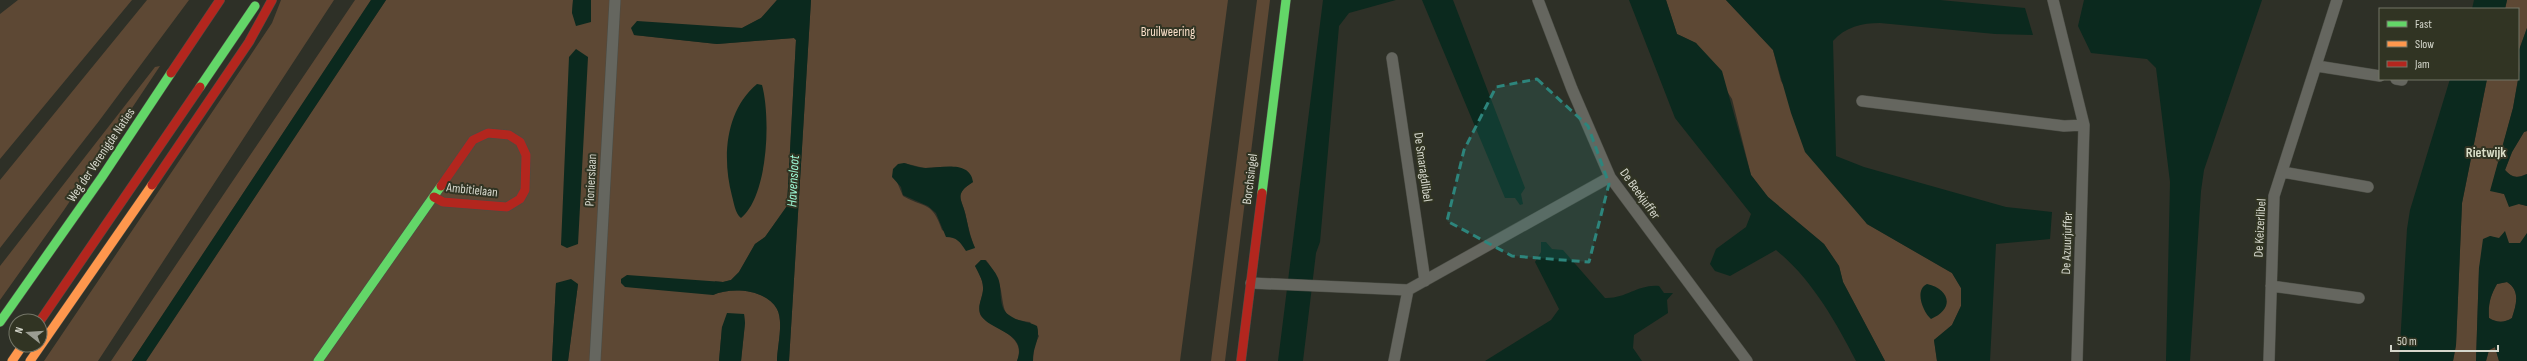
<svg xmlns="http://www.w3.org/2000/svg" width="2527" height="361" font-family="'Sofia Sans Condensed',sans-serif">
<rect width="100%" height="100%" fill="#2e3027"/>
<path fill="#5d4834" fill-rule="evenodd" d="M 18,0 L 132,0 L 0,159 L 0,14 Z
M 147,0 L 189,0 L 99,121 L 0,248 L 0,180 Z
M 281,0 L 334,0 L 98,361 L 44,361 L 248,59 L 272,23 Z
M 355,0 L 371,0 L 132,361 L 111,361 Z
M 386,0 L 573,0 L 572,13 L 591,22 L 591,0 L 777,0 L 761,18 L 742,28 L 716,27 L 634,35 L 717,44 L 794,38 L 796,40 L 787,206 L 765,237 L 755,244 L 739,272 L 731,280 L 723,282 L 715,281 L 713,295 C 731,287 766,289 777,309 C 784,322 777,347 777,361 L 741,361 L 745,323 L 744,314 L 722,327 L 719,361 L 568,361 L 578,284 L 556,283 L 552,361 L 146,361 ZM 762,88 C 768,121 767,157 757,189 Z
M 811,0 L 1228,0 L 1180,361 L 1033,361 L 1034,347 L 1039,336 L 1030,322 C 1003,319 1005,314 1001,291 C 999,279 993,269 986,260 L 981,260 L 975,266 C 978,272 983,280 983,287 C 984,296 975,309 982,317 C 995,330 1027,335 1017,361 L 789,361 ZM 904,163 L 924,168 L 941,167 L 973,182 C 952,195 963,199 966,217 C 969,230 970,235 975,248 L 942,230 C 932,201 926,209 903,196 L 897,182 Z
M 1257,0 L 1270,0 L 1225,361 L 1211,361 Z
M 1666,0 L 1726,0 L 1773,50 L 1781,81 L 1867,224 L 1952,273 L 1961,288 L 1961,306 L 1952,325 L 1934,340 L 1937,361 L 1885,361 L 1843,282 L 1839,266 L 1824,244 L 1768,197 L 1751,175 L 1732,99 L 1696,43 L 1677,34 Z
M 2507,0 L 2527,0 L 2527,28 L 2519,50 L 2518,79 L 2518,9 L 2505,9 Z
M 160,66 L 64,210 L 0,300 L 0,266 L 155,67 Z
M 2487,79 L 2518,79 L 2513,108 L 2491,190 L 2504,194 L 2519,204 L 2527,206 L 2527,234 L 2520,244 L 2509,243 L 2490,236 L 2479,268 L 2476,361 L 2453,361 L 2456,345 L 2462,203 Z
M 2527,131 L 2527,174 C 2517,178 2512,178 2505,170 L 2512,152 L 2524,132 Z
M 2507,282 C 2521,291 2516,305 2512,318 C 2504,323 2498,323 2489,318 C 2488,305 2490,296 2497,284 Z
M 2495,347 L 2499,361 L 2486,361 L 2489,350 Z"/>
<path fill="#0b291e" fill-rule="evenodd" d="M 371,0 L 386,0 L 146,361 L 132,361 Z
M 573,0 L 591,0 L 591,22 L 576,26 L 572,13 Z
M 777,0 L 811,0 L 789,361 L 777,361 C 777,347 784,322 777,309 C 766,289 731,287 713,295 L 625,287 L 621,283 L 621,279 L 627,275 L 723,282 L 731,280 L 739,272 L 755,244 L 765,237 L 787,206 L 796,40 L 794,38 L 717,44 L 634,35 L 631,28 L 637,21 L 742,28 L 761,18 Z
M 1323,0 L 1396,0 L 1349,13 L 1339,26 L 1320,242 L 1316,253 L 1303,361 L 1278,361 Z
M 1422,0 L 1453,0 L 1525,188 L 1521,194 L 1523,204 L 1520,205 L 1515,198 L 1505,198 Z
M 1629,0 L 1666,0 L 1677,34 L 1696,43 L 1722,71 L 1751,175 L 1768,197 L 1824,244 L 1839,266 L 1843,282 L 1885,361 L 1856,361 C 1836,322 1811,278 1776,250 L 1730,276 L 1715,271 L 1710,264 L 1716,249 L 1746,227 L 1751,214 L 1675,118 Z
M 1726,0 L 1940,0 L 2025,8 L 2033,35 L 1995,34 L 1880,23 C 1862,23 1845,27 1833,41 L 1836,156 L 1864,167 L 2006,207 L 2052,212 L 2050,239 L 1996,244 L 1990,361 L 1937,361 L 1934,340 L 1952,325 L 1961,306 L 1961,288 L 1952,273 L 1867,224 L 1805,152 L 1791,113 L 1773,50 Z
M 2084,0 L 2262,0 L 2204,170 L 2201,191 L 2190,361 L 2166,361 L 2170,182 L 2156,68 L 2147,59 L 2091,53 L 2078,26 Z
M 2474,0 L 2507,0 L 2505,9 L 2472,9 Z
M 2527,28 L 2527,131 L 2524,132 L 2512,152 L 2505,170 C 2512,178 2517,179 2527,174 L 2527,206 L 2519,204 L 2509,207 L 2504,194 L 2490,191 L 2513,108 L 2520,69 L 2519,50 Z
M 576,49 L 588,57 L 578,244 L 567,248 L 561,245 L 569,57 Z
M 2450,79 L 2487,79 L 2462,203 L 2456,345 L 2453,361 L 2399,361 L 2407,229 L 2410,210 Z
M 757,84 L 762,85 C 771,118 768,196 741,218 C 735,213 734,203 732,196 C 722,158 725,111 757,84 Z
M 904,163 C 911,165 919,168 926,168 C 941,168 970,160 973,182 C 952,195 963,200 966,217 C 969,230 969,234 975,248 L 966,251 C 960,242 957,237 946,237 L 936,213 L 928,206 L 903,195 L 901,187 L 892,177 L 893,169 L 898,164 Z
M 2505,231 L 2509,243 L 2520,243 L 2527,233 L 2527,361 L 2499,361 L 2495,347 L 2489,350 L 2486,361 L 2476,361 L 2479,268 L 2483,239 L 2490,236 L 2499,238 ZM 2507,282 C 2521,291 2516,305 2512,318 C 2504,323 2497,323 2489,318 C 2488,305 2490,296 2497,284 Z
M 1541,242 L 1546,242 L 1552,249 L 1563,250 L 1605,298 C 1626,299 1638,284 1659,286 L 1664,293 L 1673,293 L 1667,300 L 1668,313 L 1634,335 L 1633,348 L 1642,361 L 1485,361 L 1551,320 L 1559,309 L 1535,262 L 1541,252 Z
M 981,260 L 985,260 C 990,266 995,271 998,278 C 1003,290 997,307 1009,315 C 1018,322 1028,321 1037,326 C 1041,338 1032,349 1033,361 L 1017,361 C 1028,333 994,332 982,317 C 975,307 984,297 983,287 C 983,280 978,272 975,266 Z
M 571,279 L 578,284 L 568,361 L 552,361 L 556,283 Z
M 1927,284 C 1950,289 1955,309 1931,319 C 1923,312 1914,290 1927,284 Z
M 727,313 L 744,314 L 745,323 L 741,361 L 719,361 L 722,327 Z"/>
<g fill="none" stroke-linecap="round" stroke-linejoin="round">
<g stroke="#4b4d45" stroke-width="12">
<path id="street" d="M 1538,0 L 1572,89 L 1610,177 L 1747,361
M 2053,0 L 2084,125 L 2077,361
M 1392,58 L 1425,281
M 2317,66 L 2380,76
M 2396,79 L 2402,80
M 1862,101 L 2064,126 L 2084,125
M 2282,172 L 2368,187
M 1251,283 L 1408,290 L 1610,177
M 2271,286 L 2359,298
M 595,361 L 615,0
M 1394,361 L 1408,290
M 2269,361 L 2274,196 L 2337,0"/>
</g>
<g stroke="#4b4d45" stroke-width="10">
<path id="fast" d="M 200,87 L 255,6
M 1262,193 L 1286,0
M 0,322 L 102,177 L 171,73
M 318,361 L 441,186"/>
</g>
<g stroke="#4b4d45" stroke-width="10">
<path id="slow" d="M 12,361 L 23,345
M 30,361 L 152,185"/>
</g>
<g stroke="#4b4d45" stroke-width="10">
<path id="jam" d="M 171,73 L 220,0
M 152,185 L 249,42 L 272,0
M 434,197 L 443,202 L 507,207 L 520,199 L 525,190 L 526,155 L 520,142 L 509,135 L 488,133 L 473,140 L 441,186
M 40,321 L 200,87
M 1241,361 L 1262,193"/>
</g>
<use href="#street" stroke="#65665f" stroke-width="11"/>
<use href="#fast" stroke="#63d668" stroke-width="9"/>
<use href="#slow" stroke="#ff974d" stroke-width="9"/>
<use href="#jam" stroke="#b3261e" stroke-width="9"/>
</g>
<path fill="#2d857c" fill-opacity="0.2" stroke="#2d857c" stroke-width="3" stroke-dasharray="8 5" stroke-linejoin="round" d="M 1537,79 L 1588,126 L 1609,184 L 1589,262 L 1512,256 L 1447,221 L 1464,150 L 1496,87 Z"/>
<g text-anchor="middle" dominant-baseline="central" stroke-width="4" stroke-linejoin="round" paint-order="stroke">
<g font-size="13" fill="#f9dfc9" stroke="#313423">
<text x="1168" y="32">Bruilweering</text>
</g>
<g font-size="13" fill="#d5d7cc" stroke="#313423">
<text transform="translate(101 155) rotate(-56)">Weg der Verenigde Naties</text>
<text transform="translate(1423 167) rotate(82)">De Smaragdlibel</text>
<text transform="translate(1250 179) rotate(-83)">Borchsingel</text>
<text transform="translate(591 180) rotate(-87)">Pionierslaan</text>
<text transform="translate(472 190) rotate(6)">Ambitielaan</text>
<text transform="translate(1640 194) rotate(54)">De Beekjuffer</text>
<text transform="translate(2260 228) rotate(-87)">De Keizerlibel</text>
<text transform="translate(2067 243) rotate(-88)">De Azuurjuffer</text>
</g>
<g font-size="14" font-weight="bold" fill="#dadec8" stroke="#313423">
<text x="2486" y="152">Rietwijk</text>
</g>
<g font-size="14" font-style="italic" fill="#9df9d6" stroke="#313423">
<text transform="translate(793 181) rotate(-87)">Havensloot</text>
</g>
</g>
<rect x="2379" y="8" width="140" height="72" fill="#313423" stroke="#737567"/>
<rect x="2387" y="21" width="20" height="6" fill="#63d668" stroke="#737567"/>
<text x="2415" y="28" font-size="12" fill="#d5d7cc">Fast</text>
<rect x="2387" y="41" width="20" height="6" fill="#ff974d" stroke="#737567"/>
<text x="2415" y="48" font-size="12" fill="#d5d7cc">Slow</text>
<rect x="2387" y="61" width="20" height="6" fill="#b3261e" stroke="#737567"/>
<text x="2415" y="68" font-size="12" fill="#d5d7cc">Jam</text>
<g transform="translate(28 333) rotate(287)"><circle r="19" fill="#313423" stroke="#737567"/>
<path d="M0-3L7 15L0 10L-7 15Z" fill="#9b9d92"/>
<text y="-6" font-size="11" font-weight="bold" text-anchor="middle" fill="#d5d7cc">N</text>
</g>
<path d="M2391 345v6h107v-6" fill="none" stroke="#d5d7cc" stroke-width="2"/>
<text x="2397" y="345" font-size="12" fill="#d5d7cc" stroke="#313423" stroke-width="3" paint-order="stroke">50 m</text>
</svg>
